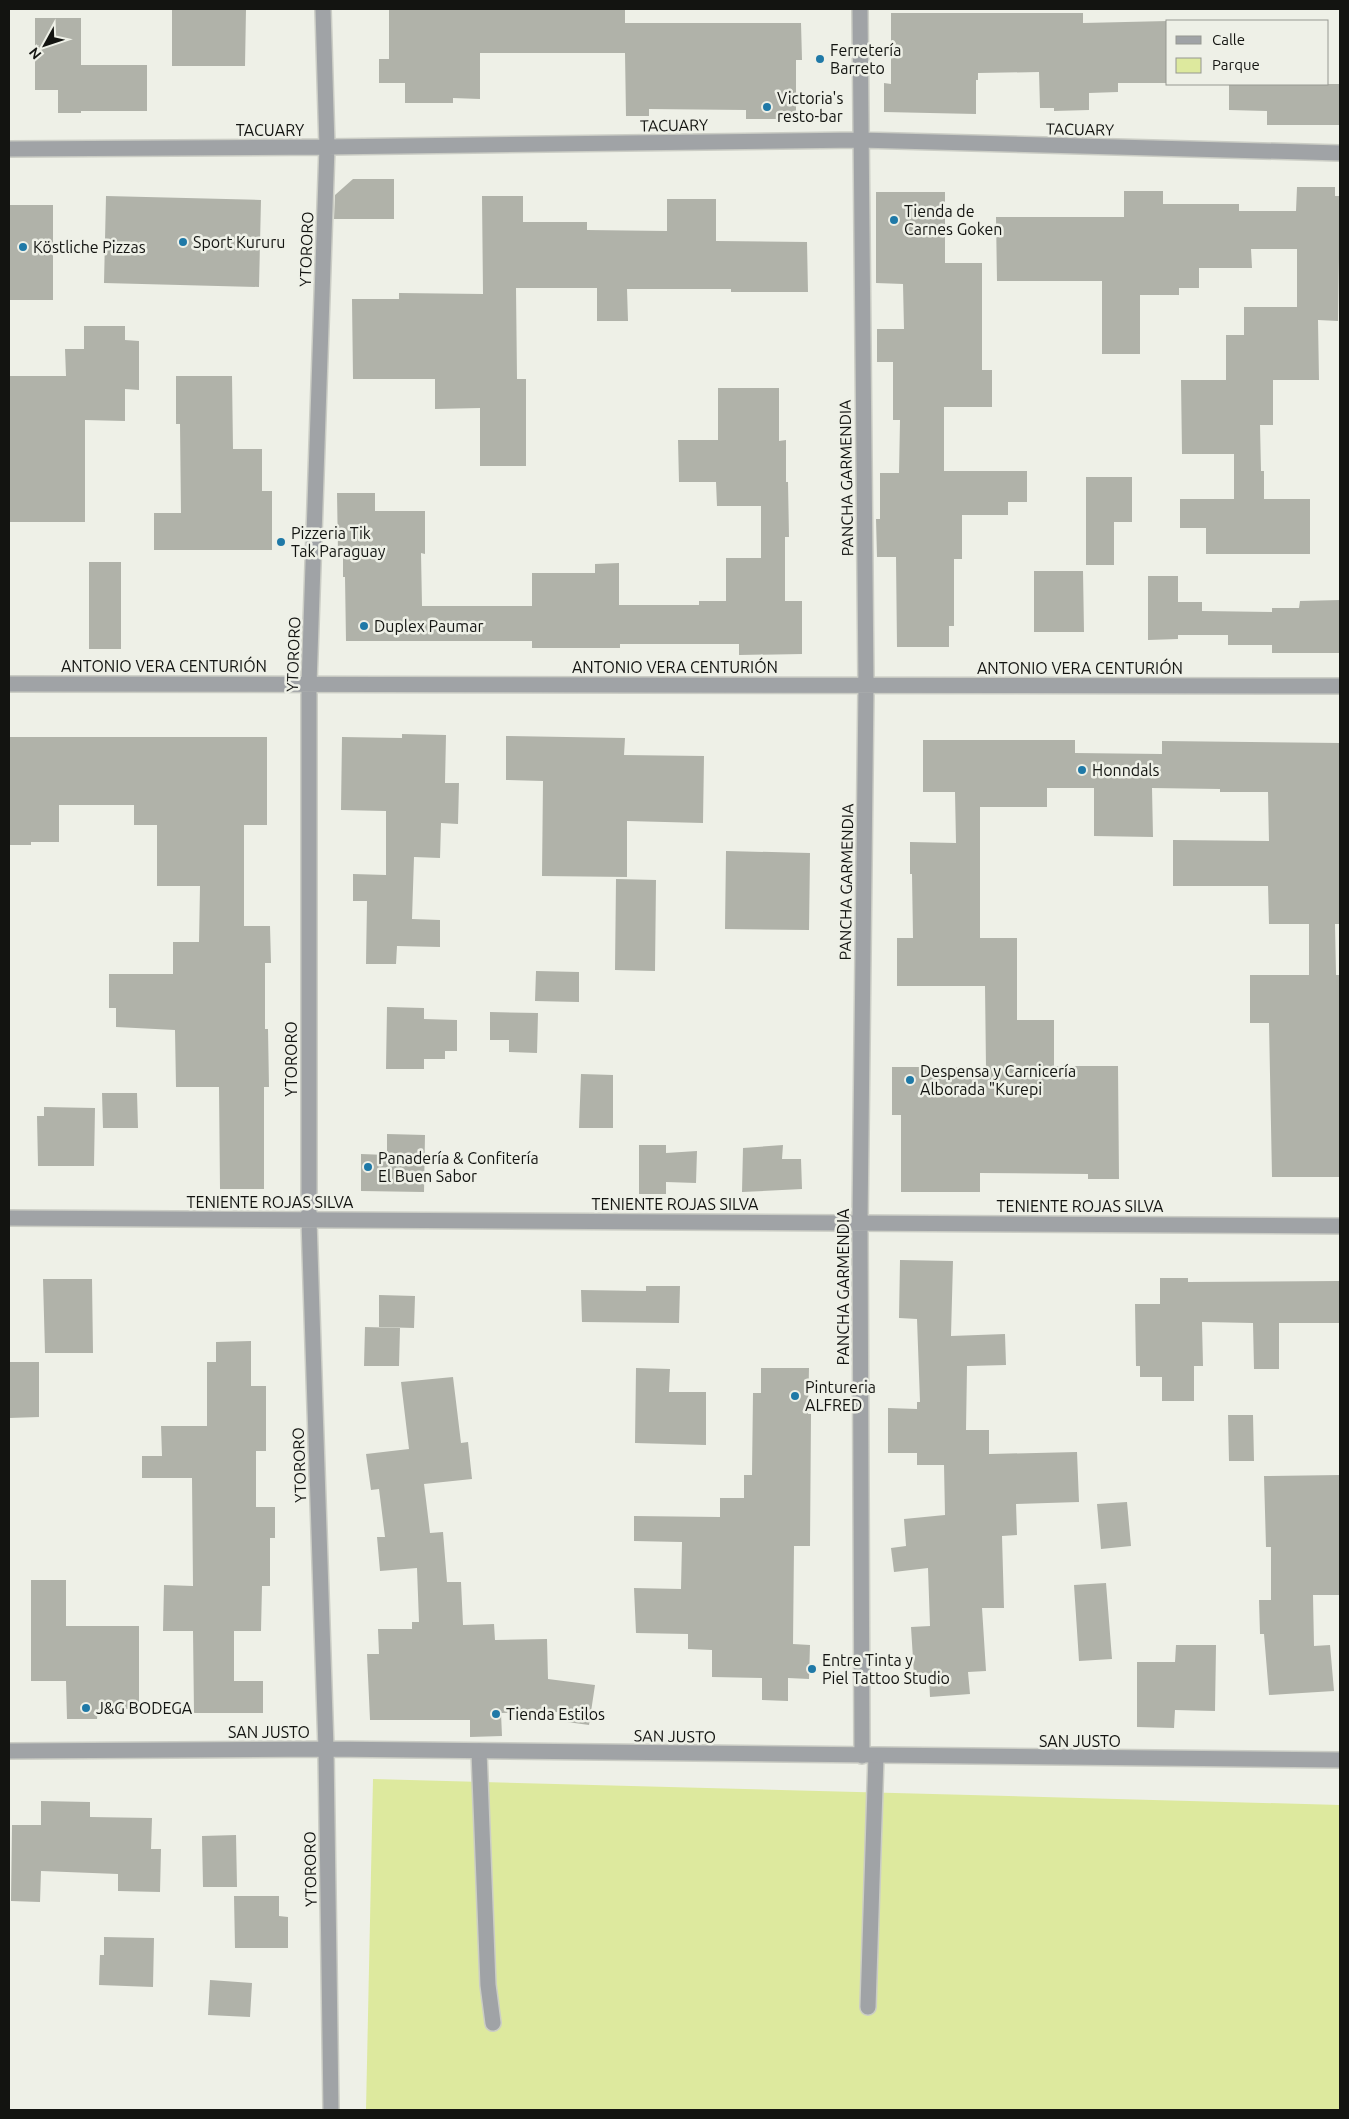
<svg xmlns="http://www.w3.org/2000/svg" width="1349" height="2119" font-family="Ubuntu,sans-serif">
<rect width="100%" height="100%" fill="#eef0e7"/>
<path fill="#dde99e" d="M 373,1779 L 1340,1805 L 1340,2110 L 366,2110 Z"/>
<path fill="#b0b2a9" d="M 172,9 L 246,9 L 245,66 L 172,66 Z
M 389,9 L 625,9 L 625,23 L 801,23 L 802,60 L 796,60 L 796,119 L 746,119 L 746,110 L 649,109 L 649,116 L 626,116 L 625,53 L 480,53 L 480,99 L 453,98 L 453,103 L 405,103 L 405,83 L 379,83 L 379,59 L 389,59 Z
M 891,13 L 1083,13 L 1083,23 L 1168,21 L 1168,83 L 1118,83 L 1118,92 L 1089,93 L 1089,110 L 1054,111 L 1054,108 L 1040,108 L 1039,72 L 978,73 L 978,80 L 976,80 L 976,114 L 884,112 L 884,83 L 891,84 Z
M 35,18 L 81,18 L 81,65 L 147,65 L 147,111 L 81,111 L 81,113 L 58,113 L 58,90 L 35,90 Z
M 1229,84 L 1340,84 L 1340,125 L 1267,125 L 1267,111 L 1229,110 Z
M 353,179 L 394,179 L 394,219 L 334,219 L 335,195 Z
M 1297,187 L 1335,187 L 1335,196 L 1340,196 L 1338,321 L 1318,320 L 1319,380 L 1273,380 L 1273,425 L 1260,425 L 1261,471 L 1264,471 L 1264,499 L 1310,499 L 1310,554 L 1206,554 L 1206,528 L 1180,528 L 1180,499 L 1234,499 L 1234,454 L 1182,454 L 1181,380 L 1226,380 L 1226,335 L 1244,335 L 1244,307 L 1297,307 L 1297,249 L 1251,249 L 1252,268 L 1199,268 L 1199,288 L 1179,288 L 1179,295 L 1140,295 L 1140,354 L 1102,354 L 1102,281 L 997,281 L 996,217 L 1124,217 L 1124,191 L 1163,191 L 1163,204 L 1239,204 L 1239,211 L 1296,211 Z
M 876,192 L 945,192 L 945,263 L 982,263 L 982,370 L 992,370 L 992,407 L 944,407 L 944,471 L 1027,471 L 1027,502 L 1008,502 L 1008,515 L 962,515 L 962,559 L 954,559 L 954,626 L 949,626 L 949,647 L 897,647 L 896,557 L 877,557 L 876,519 L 880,519 L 880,473 L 899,473 L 900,420 L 893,420 L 893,362 L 877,362 L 877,329 L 904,329 L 903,284 L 876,283 Z
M 106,196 L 261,200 L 259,287 L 104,283 Z
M 482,196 L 523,196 L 523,222 L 587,222 L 587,230 L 667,231 L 667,199 L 716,199 L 716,241 L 807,242 L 808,292 L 731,292 L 731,289 L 627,289 L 628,321 L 597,321 L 597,288 L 516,288 L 517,379 L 526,379 L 526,466 L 480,466 L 480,408 L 435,409 L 435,379 L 353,379 L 352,299 L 399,299 L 399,293 L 483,294 Z
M 9,205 L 53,205 L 53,300 L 9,300 Z
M 84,326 L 125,326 L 125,340 L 139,341 L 139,390 L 125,389 L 125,421 L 85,420 L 85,522 L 9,522 L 9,376 L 66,376 L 65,349 L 84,349 Z
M 176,376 L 232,376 L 233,449 L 262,449 L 262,491 L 272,491 L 272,550 L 154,550 L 154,513 L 181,513 L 180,424 L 176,424 Z
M 718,388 L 779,388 L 779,441 L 786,440 L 786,482 L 788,482 L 789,537 L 785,537 L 785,601 L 802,601 L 802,654 L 739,655 L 739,644 L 620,644 L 620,648 L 532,648 L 532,641 L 346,641 L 345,577 L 343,577 L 343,553 L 338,553 L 337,493 L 375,493 L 375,511 L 425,511 L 425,554 L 421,553 L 422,606 L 532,606 L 532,573 L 595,573 L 595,564 L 619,563 L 619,605 L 699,605 L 699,601 L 726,601 L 726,558 L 761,558 L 761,506 L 717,506 L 716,482 L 679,482 L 678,440 L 718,440 Z
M 1086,477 L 1132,477 L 1132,522 L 1114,522 L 1114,565 L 1086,565 Z
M 89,562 L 121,562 L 121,649 L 89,649 Z
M 1034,571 L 1083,571 L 1084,632 L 1034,632 Z
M 1148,576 L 1178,576 L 1178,602 L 1202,602 L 1202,611 L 1272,612 L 1272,608 L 1299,608 L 1300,601 L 1340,600 L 1340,653 L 1272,653 L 1272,645 L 1228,645 L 1228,635 L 1178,635 L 1178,639 L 1148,640 Z
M 402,734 L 446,735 L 445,783 L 459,783 L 458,824 L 441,823 L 440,858 L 414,857 L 412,919 L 440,920 L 440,947 L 397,946 L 396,964 L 366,964 L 367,901 L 353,901 L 353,874 L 386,875 L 386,811 L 341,810 L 342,737 L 402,738 Z
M 506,736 L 625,738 L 624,755 L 704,756 L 703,823 L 627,821 L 627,877 L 542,876 L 543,781 L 506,780 Z
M 9,737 L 267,737 L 267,825 L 244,825 L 244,926 L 270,926 L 271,963 L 265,963 L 265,1029 L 268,1029 L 269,1087 L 264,1087 L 264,1189 L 220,1189 L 219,1087 L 176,1087 L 175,1030 L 116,1027 L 116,1008 L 109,1008 L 109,974 L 173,974 L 173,942 L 199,942 L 200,886 L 157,886 L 157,825 L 134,825 L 134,805 L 59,805 L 59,842 L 31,842 L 31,845 L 9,845 Z
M 923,740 L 1075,740 L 1075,753 L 1162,754 L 1162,741 L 1340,743 L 1340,924 L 1335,924 L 1336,975 L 1340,975 L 1340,1177 L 1272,1177 L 1269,1023 L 1250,1023 L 1250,975 L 1309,975 L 1309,924 L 1269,924 L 1268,886 L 1173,886 L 1173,840 L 1269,841 L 1268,792 L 1220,792 L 1220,789 L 1152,788 L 1153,837 L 1094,836 L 1094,788 L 1047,788 L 1047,807 L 980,807 L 980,938 L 1017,938 L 1017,1020 L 1054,1020 L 1054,1066 L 1118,1066 L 1119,1179 L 1088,1179 L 1088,1174 L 980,1173 L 980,1192 L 901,1192 L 901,1115 L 892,1115 L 892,1067 L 986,1067 L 985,986 L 897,986 L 897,938 L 913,938 L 912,874 L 910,874 L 910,842 L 956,843 L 955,792 L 923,792 Z
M 726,851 L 810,853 L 809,930 L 725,929 Z
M 616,879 L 656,880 L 655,971 L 615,970 Z
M 536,971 L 579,972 L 579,1002 L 535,1001 Z
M 387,1007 L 424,1008 L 424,1019 L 457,1020 L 457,1051 L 445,1051 L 445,1059 L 424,1059 L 424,1069 L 386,1069 Z
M 490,1012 L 538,1013 L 537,1053 L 509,1052 L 509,1040 L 490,1040 Z
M 581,1074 L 613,1075 L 613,1128 L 579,1128 Z
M 102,1093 L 137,1093 L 138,1128 L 103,1128 Z
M 44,1107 L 95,1108 L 94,1166 L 38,1166 L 37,1116 L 44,1116 Z
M 387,1134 L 425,1135 L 424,1192 L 361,1191 L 361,1154 L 387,1155 Z
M 639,1145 L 666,1145 L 666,1153 L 697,1151 L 696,1183 L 666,1182 L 666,1194 L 639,1194 Z
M 783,1145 L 782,1159 L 801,1159 L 802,1189 L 742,1192 L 743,1148 Z
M 900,1260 L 953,1261 L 951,1336 L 1005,1334 L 1006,1365 L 967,1366 L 966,1430 L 989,1430 L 989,1454 L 1077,1452 L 1079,1502 L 1016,1504 L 1017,1535 L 1002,1536 L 1004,1608 L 982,1608 L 986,1671 L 968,1672 L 970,1694 L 930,1697 L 929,1675 L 914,1675 L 911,1627 L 930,1626 L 928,1568 L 894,1572 L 891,1548 L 906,1546 L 904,1519 L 945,1515 L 944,1465 L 917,1465 L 917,1453 L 888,1453 L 888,1408 L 917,1409 L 917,1402 L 920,1402 L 917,1319 L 899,1318 Z
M 1160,1278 L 1188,1278 L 1188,1282 L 1339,1281 L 1339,1323 L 1279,1323 L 1279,1369 L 1254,1369 L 1253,1323 L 1202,1322 L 1203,1366 L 1194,1366 L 1194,1401 L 1162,1401 L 1162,1377 L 1140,1377 L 1140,1366 L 1136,1366 L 1135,1304 L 1160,1304 Z
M 43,1279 L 92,1279 L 93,1353 L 45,1353 Z
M 646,1286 L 680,1286 L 679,1323 L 582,1322 L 581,1290 L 646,1291 Z
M 379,1295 L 415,1296 L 414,1328 L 379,1327 Z
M 365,1327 L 400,1328 L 399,1366 L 364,1366 Z
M 251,1341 L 251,1386 L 266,1386 L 266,1451 L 256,1451 L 256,1507 L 275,1507 L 275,1538 L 270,1538 L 270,1586 L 262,1586 L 261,1631 L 234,1631 L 234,1681 L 263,1681 L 263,1713 L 194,1713 L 193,1631 L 163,1631 L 164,1585 L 193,1586 L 192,1478 L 142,1478 L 142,1456 L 162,1456 L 161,1426 L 207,1426 L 207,1362 L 216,1362 L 216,1342 Z
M 9,1362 L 39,1362 L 39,1417 L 9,1418 Z
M 636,1368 L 670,1369 L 669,1392 L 706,1392 L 706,1445 L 635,1443 Z
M 761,1368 L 809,1368 L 808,1414 L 811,1414 L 810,1546 L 794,1546 L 793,1644 L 810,1645 L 809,1679 L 788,1678 L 788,1701 L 762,1700 L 762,1678 L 712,1677 L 712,1650 L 688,1649 L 688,1634 L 636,1633 L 634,1588 L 681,1589 L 682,1542 L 634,1541 L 634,1516 L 720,1517 L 720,1498 L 744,1498 L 744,1475 L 752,1475 L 753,1393 L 761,1393 Z
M 453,1377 L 461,1443 L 468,1442 L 472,1479 L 424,1484 L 430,1533 L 443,1532 L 447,1582 L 461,1582 L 463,1625 L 494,1624 L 495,1640 L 547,1639 L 548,1679 L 595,1685 L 589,1725 L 560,1721 L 561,1712 L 501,1713 L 502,1736 L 470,1737 L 470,1720 L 370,1720 L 367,1654 L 379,1654 L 378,1629 L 412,1629 L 412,1622 L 419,1622 L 417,1568 L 380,1571 L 377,1537 L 385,1537 L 379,1489 L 371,1490 L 366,1454 L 409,1449 L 401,1382 Z
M 1228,1415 L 1253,1415 L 1254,1461 L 1229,1461 Z
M 1340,1475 L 1340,1595 L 1313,1595 L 1314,1646 L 1330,1645 L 1334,1691 L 1269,1695 L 1264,1634 L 1260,1634 L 1259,1600 L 1271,1600 L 1271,1547 L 1266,1547 L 1264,1476 Z
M 1127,1502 L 1131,1546 L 1101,1549 L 1097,1504 Z
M 31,1580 L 66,1580 L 66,1626 L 139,1626 L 139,1709 L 98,1709 L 97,1719 L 67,1719 L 66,1681 L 31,1681 Z
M 1106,1583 L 1112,1659 L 1079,1661 L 1074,1585 Z
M 1176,1645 L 1216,1645 L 1215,1711 L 1175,1710 L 1174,1728 L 1137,1727 L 1137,1662 L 1175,1662 Z
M 41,1801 L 90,1802 L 90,1817 L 152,1818 L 151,1849 L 161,1849 L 160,1892 L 118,1891 L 118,1874 L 41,1871 L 40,1902 L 11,1901 L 12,1825 L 41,1825 Z
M 236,1835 L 237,1887 L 203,1887 L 202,1836 Z
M 234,1896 L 279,1896 L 279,1916 L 288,1917 L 288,1948 L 235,1948 Z
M 104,1937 L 154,1938 L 153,1987 L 99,1985 L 100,1955 L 104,1955 Z
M 210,1980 L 252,1983 L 250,2017 L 208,2015 Z"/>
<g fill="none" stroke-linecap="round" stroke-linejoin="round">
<g stroke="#cbcdc5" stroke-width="18">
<path id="lane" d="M 479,1751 L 488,1985 L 493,2023
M 868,2007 L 876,1756"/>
</g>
<g stroke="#cbcdc5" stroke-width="18">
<path id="street" d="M 323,9 L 327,147 L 309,684 L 309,1220 L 326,1749 L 331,2110
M 860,9 L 866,685 L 860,1223 L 862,1756
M 9,149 L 327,147 L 860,140 L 1340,153
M 9,684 L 1340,686
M 9,1218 L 1340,1226
M 9,1751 L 326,1749 L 1340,1760"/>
</g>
<use href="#lane" stroke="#a0a3a6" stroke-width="15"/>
<use href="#street" stroke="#a0a3a6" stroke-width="15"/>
</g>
<g fill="#1f79a7" stroke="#eef0e7" stroke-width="2">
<circle cx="820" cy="59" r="5"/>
<circle cx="767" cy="107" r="5"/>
<circle cx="894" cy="220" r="5"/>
<circle cx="183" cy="242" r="5"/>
<circle cx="23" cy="247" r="5"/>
<circle cx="281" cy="542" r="5"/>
<circle cx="364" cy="626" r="5"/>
<circle cx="1082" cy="770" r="5"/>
<circle cx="910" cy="1080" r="5"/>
<circle cx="368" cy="1167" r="5"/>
<circle cx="795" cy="1396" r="5"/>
<circle cx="812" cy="1669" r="5"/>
<circle cx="86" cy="1708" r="5"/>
<circle cx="496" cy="1714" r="5"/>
</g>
<g text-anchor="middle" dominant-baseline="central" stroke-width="5" stroke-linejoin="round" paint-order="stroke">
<g font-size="16" fill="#131411" stroke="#eef0e7" text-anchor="start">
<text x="830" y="50">Ferretería<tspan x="830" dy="18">Barreto</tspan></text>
<text x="777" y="98">Victoria's<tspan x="777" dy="18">resto-bar</tspan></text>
<text x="904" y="211">Tienda de<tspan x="904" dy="18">Carnes Goken</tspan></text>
<text x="193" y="242">Sport Kururu</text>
<text x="33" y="247">Köstliche Pizzas</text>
<text x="291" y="533">Pizzeria Tik<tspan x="291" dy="18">Tak Paraguay</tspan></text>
<text x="374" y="626">Duplex Paumar</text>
<text x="1092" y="770">Honndals</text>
<text x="920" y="1071">Despensa y Carnicería<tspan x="920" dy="18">Alborada "Kurepi</tspan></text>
<text x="378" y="1158">Panadería &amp; Confitería<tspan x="378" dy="18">El Buen Sabor</tspan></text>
<text x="805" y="1387">Pintureria<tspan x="805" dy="18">ALFRED</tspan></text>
<text x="822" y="1660">Entre Tinta y<tspan x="822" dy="18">Piel Tattoo Studio</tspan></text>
<text x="96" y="1708">J&amp;G BODEGA</text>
<text x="506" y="1714">Tienda Estilos</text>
</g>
<g font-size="16" fill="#131411" stroke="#eef0e7">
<text transform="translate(674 125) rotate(-1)">TACUARY</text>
<text transform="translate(1080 129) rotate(1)">TACUARY</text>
<text x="270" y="130">TACUARY</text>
<text transform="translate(306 249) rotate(-88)">YTORORO</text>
<text transform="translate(846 478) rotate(-91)">PANCHA GARMENDIA</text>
<text transform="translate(293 654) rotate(-88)">YTORORO</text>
<text x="164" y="666">ANTONIO VERA CENTURIÓN</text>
<text x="675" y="667">ANTONIO VERA CENTURIÓN</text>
<text x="1080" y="668">ANTONIO VERA CENTURIÓN</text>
<text transform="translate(846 882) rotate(-89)">PANCHA GARMENDIA</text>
<text transform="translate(291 1059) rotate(-90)">YTORORO</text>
<text x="270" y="1202">TENIENTE ROJAS SILVA</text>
<text x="675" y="1204">TENIENTE ROJAS SILVA</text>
<text x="1080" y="1206">TENIENTE ROJAS SILVA</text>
<text transform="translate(843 1287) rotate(-90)">PANCHA GARMENDIA</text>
<text transform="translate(299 1465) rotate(-92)">YTORORO</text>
<text x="269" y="1732">SAN JUSTO</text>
<text transform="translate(675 1736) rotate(1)">SAN JUSTO</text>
<text x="1080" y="1741">SAN JUSTO</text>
<text transform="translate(310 1869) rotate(-91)">YTORORO</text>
</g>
</g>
<rect width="1349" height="2119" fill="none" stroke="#131411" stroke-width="20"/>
<rect x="1166" y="20" width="162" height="65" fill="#eef0e7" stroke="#969891"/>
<rect x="1176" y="36" width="25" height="8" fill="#a0a3a6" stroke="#969891"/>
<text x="1212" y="45" font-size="15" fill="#131411">Calle</text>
<rect x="1176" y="58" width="25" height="15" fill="#dde99e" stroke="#969891"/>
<text x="1212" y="70" font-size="15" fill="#131411">Parque</text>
<g transform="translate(45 45) rotate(230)" stroke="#eef0e7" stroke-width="4" paint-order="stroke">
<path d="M0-4L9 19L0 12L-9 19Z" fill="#131411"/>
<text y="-8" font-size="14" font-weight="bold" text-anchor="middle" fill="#131411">N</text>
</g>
</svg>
